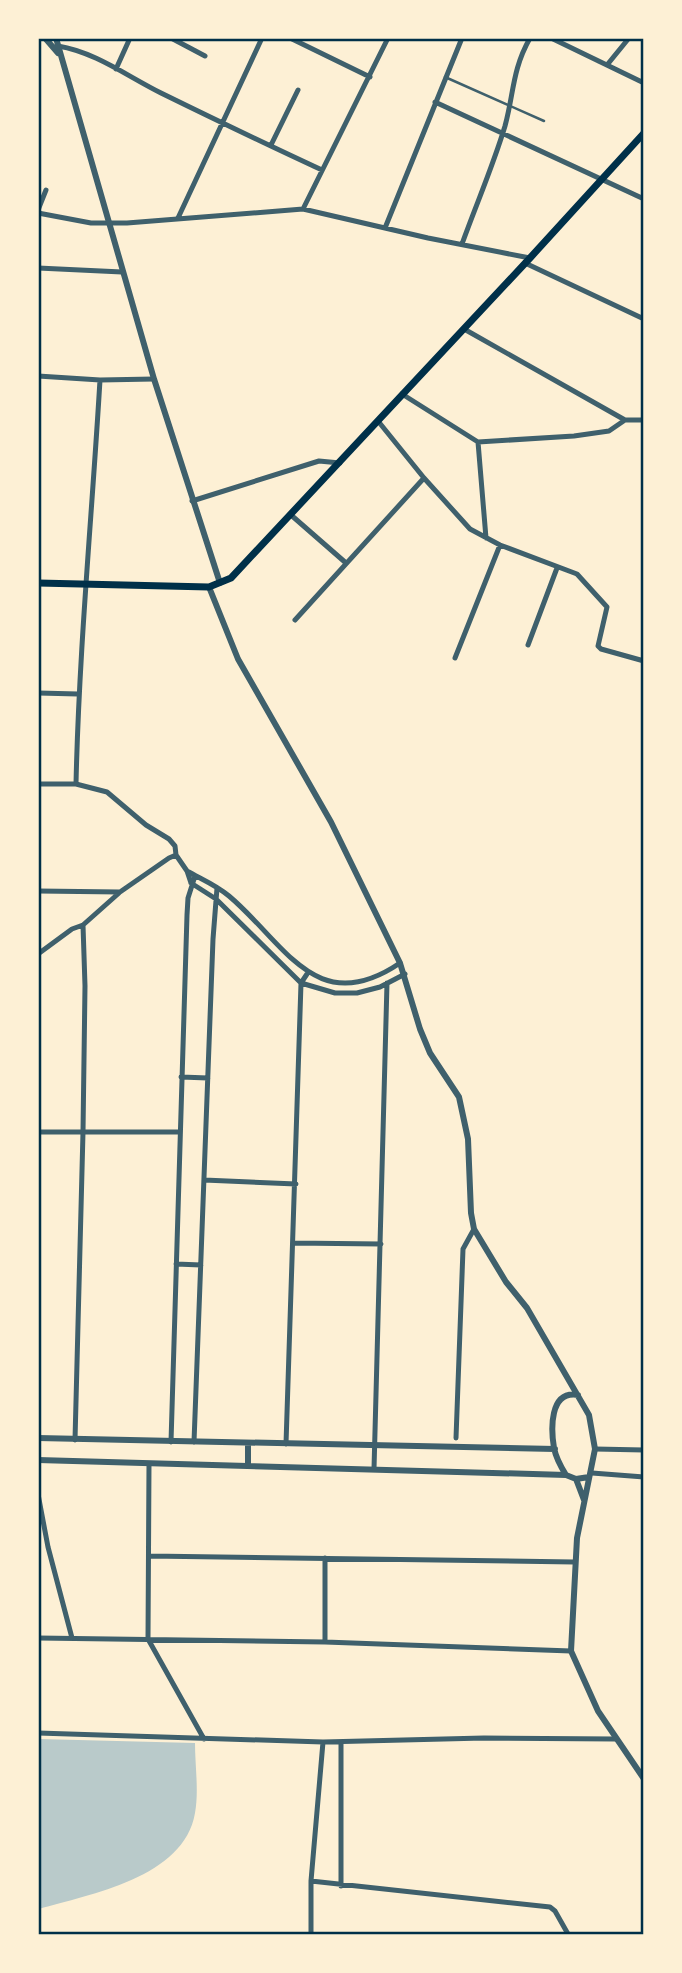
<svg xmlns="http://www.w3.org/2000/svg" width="682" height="1973" font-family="'Public Sans',sans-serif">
<rect width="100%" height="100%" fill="#fdf0d5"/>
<path fill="#b9caca" d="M 39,1739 L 195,1743 C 195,1766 199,1791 195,1813 C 184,1878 90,1894 39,1909 Z"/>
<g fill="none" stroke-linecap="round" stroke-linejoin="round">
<path stroke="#3f606c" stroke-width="2.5" d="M 445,77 L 544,121"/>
<path stroke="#3f606c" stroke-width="5" d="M 171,38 L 205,56
M 290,38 L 370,77
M 551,38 L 644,83
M 58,46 C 95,52 127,76 161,93 C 214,119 268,145 322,170
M 607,65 L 629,38
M 116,69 L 130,38
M 435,102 L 644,199
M 271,145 L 298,90
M 303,209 L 388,38
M 38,210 L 46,190
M 38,213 L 91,223 L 127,223 L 303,209 L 428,238 L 530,258
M 178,218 L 262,38
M 385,228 L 462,38
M 462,244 C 476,205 493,166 505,126 C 514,93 512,70 530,38
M 525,263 L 644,319
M 38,268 L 122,272
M 464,329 L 625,420
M 38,376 L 100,380 L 154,379
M 402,394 L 478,442
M 378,421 L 424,478 L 470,529 L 500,545 L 577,574 L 607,607 L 598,646 L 601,649 L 644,661
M 478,442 L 574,436 L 609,431 L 625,420 L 644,420
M 478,442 L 486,538
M 192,501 L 319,461 L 340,463
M 291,515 L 346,563
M 295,620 L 424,478
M 528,645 L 557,568
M 455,658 L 500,545
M 38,693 L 78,694
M 38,784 L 76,784 L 107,792 L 146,825 L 169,839 L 175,846 L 176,855 L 187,871 L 191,883
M 76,784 C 79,649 92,515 100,380
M 187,871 C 201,879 216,885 229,896 C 285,943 316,1020 400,963
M 191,883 L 216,899 L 301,983 L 335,993 L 357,993 L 380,987 L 405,974
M 38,891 L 120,892 L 169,858 L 176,855
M 38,954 L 72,929 L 83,925 L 119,893
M 181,1077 L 208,1078
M 38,1132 L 179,1132
M 204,1180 L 296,1184
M 293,1243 L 381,1244
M 176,1264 L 201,1265
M 456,1438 L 463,1249 L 474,1229
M 75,1440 L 83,1132 L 85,986 L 83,925
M 171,1442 L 187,915 L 188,898 L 195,876
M 194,1442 L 213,939 L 217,888
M 286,1444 L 301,983 L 307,974
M 595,1449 L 644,1450
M 149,1464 L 148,1639 L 204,1739
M 374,1469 L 387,983
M 592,1473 L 644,1477
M 38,1494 L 48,1547 L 72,1638
M 149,1556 L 574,1562
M 325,1558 L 325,1642
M 38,1638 L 325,1642 L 571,1651
M 38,1733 L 323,1742 L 484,1738 L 615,1739
M 341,1742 L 341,1886
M 311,1881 L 323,1742
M 311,1934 L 311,1881 L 550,1907 L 555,1911 L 568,1934"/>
<path stroke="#3f606c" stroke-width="6" d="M 45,38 L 58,53
M 56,38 L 154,379 L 220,583
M 209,587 L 238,659 L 331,822 L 400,963 L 420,1029 L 430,1053 L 459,1097 L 468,1139 L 471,1213 L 474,1229 L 506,1282 L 527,1308 L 589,1415 L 595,1449 L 577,1538 L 571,1651 L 598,1711 L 644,1779
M 578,1395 C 549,1390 551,1430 554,1448 C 556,1458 561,1467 566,1475 L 576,1479 L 589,1477
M 38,1438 L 555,1449
M 38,1460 L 566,1475
M 248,1466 L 248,1443
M 576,1479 L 584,1500"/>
<path stroke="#003049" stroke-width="7" d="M 38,583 L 209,587 L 231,578 L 530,258 L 644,133"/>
</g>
<rect width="682" height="1973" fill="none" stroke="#fdf0d5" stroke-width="80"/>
<rect x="40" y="40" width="602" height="1893" fill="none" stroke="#003049" stroke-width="2.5"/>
</svg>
